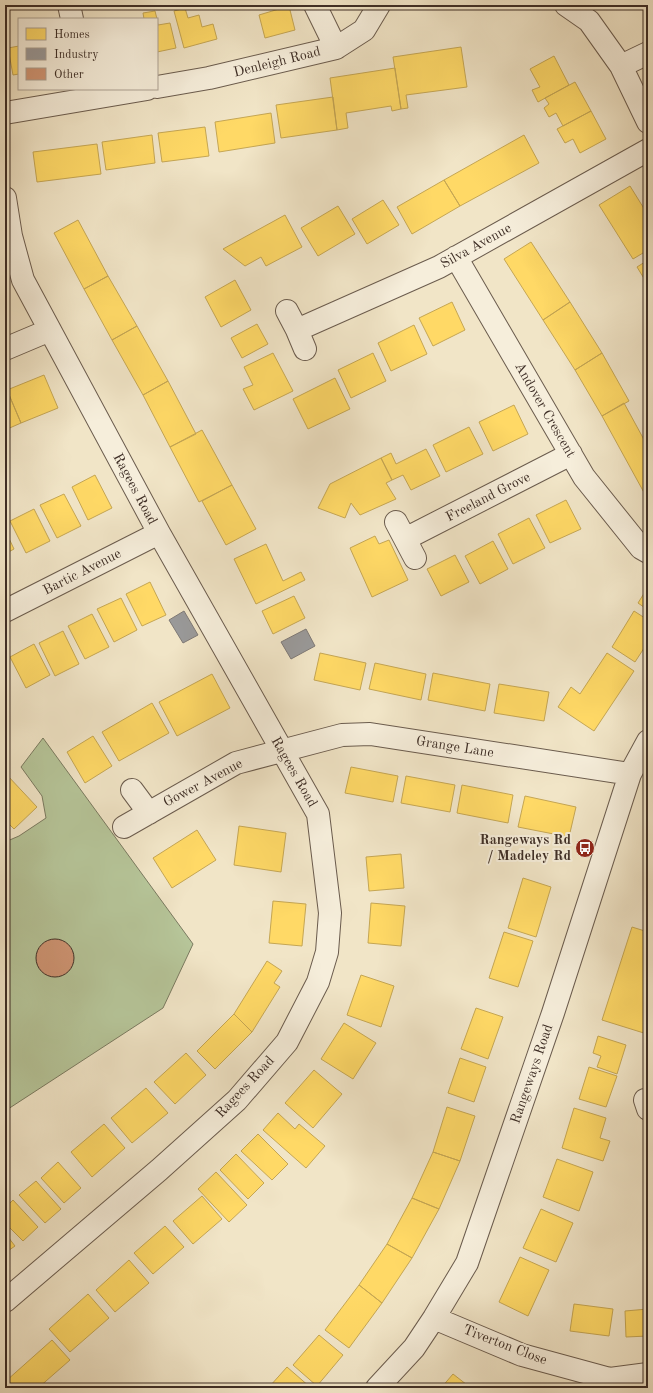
<svg xmlns="http://www.w3.org/2000/svg" width="653" height="1393" font-family="'Old Standard TT',serif">
<rect width="100%" height="100%" fill="#f1e5c7"/>
<filter id="stains"><feTurbulence type="fractalNoise" baseFrequency=".005" numOctaves="4"/><feColorMatrix values="0 0 0 0 .2 0 0 0 0 .09 0 0 0 0 .02 0 0 0 .5 -.17"/></filter>
<radialGradient id="worn" r=".72"><stop offset=".6" stop-color="#630" stop-opacity="0"/><stop offset="1" stop-color="#630" stop-opacity=".3"/></radialGradient>
<path fill="#b6c599" stroke="#7a7a60" d="M 43,738 L 193,944 L 163,1008 L 5,1111 L 5,842 L 19,836 L 46,818 L 42,796 L 21,767 Z"/>
<path fill="#ffd966" stroke="#c5a653" d="M 289,6 L 295,30 L 265,38 L 259,15 Z
M 185,8 L 188,18 L 199,15 L 202,27 L 213,24 L 217,39 L 184,48 L 174,11 Z
M 155,11 L 157,19 L 144,19 L 143,13 Z
M 157,20 L 158,25 L 170,23 L 176,48 L 157,52 Z
M 19,46 L 19,74 L 13,75 L 8,48 Z
M 461,47 L 467,87 L 406,95 L 408,108 L 401,109 L 393,57 Z
M 554,56 L 569,85 L 538,102 L 532,90 L 540,87 L 530,69 Z
M 5,58 L 8,76 L 5,76 Z
M 395,68 L 401,109 L 392,111 L 391,106 L 346,113 L 348,128 L 337,130 L 330,78 Z
M 575,82 L 591,111 L 563,126 L 556,113 L 549,117 L 544,108 L 549,104 L 545,98 Z
M 333,97 L 337,130 L 281,138 L 276,105 Z
M 591,111 L 606,139 L 580,153 L 573,139 L 565,143 L 557,129 Z
M 271,113 L 275,143 L 219,152 L 215,122 Z
M 205,127 L 209,156 L 162,162 L 158,133 Z
M 152,135 L 155,163 L 106,170 L 102,142 Z
M 524,135 L 539,163 L 460,206 L 444,180 Z
M 97,144 L 101,174 L 37,182 L 33,152 Z
M 444,180 L 460,206 L 412,234 L 397,207 Z
M 630,186 L 648,215 L 648,250 L 633,259 L 599,205 Z
M 383,200 L 399,225 L 367,244 L 352,219 Z
M 338,206 L 355,234 L 318,256 L 301,228 Z
M 285,215 L 302,247 L 266,266 L 261,257 L 245,266 L 223,249 Z
M 78,220 L 108,276 L 84,289 L 54,233 Z
M 531,242 L 570,302 L 543,320 L 504,259 Z
M 648,260 L 648,285 L 637,267 Z
M 108,276 L 137,326 L 112,340 L 84,289 Z
M 235,280 L 251,310 L 221,327 L 205,297 Z
M 452,302 L 465,330 L 433,346 L 419,318 Z
M 570,302 L 602,353 L 575,370 L 543,320 Z
M 257,324 L 268,344 L 242,358 L 231,338 Z
M 414,325 L 427,354 L 391,371 L 378,343 Z
M 137,326 L 168,381 L 143,395 L 112,340 Z
M 273,353 L 293,391 L 254,410 L 243,389 L 253,385 L 244,367 Z
M 373,353 L 386,381 L 351,398 L 338,370 Z
M 602,353 L 629,401 L 602,416 L 575,370 Z
M 44,375 L 58,408 L 21,423 L 7,390 Z
M 335,378 L 350,409 L 308,429 L 293,399 Z
M 168,381 L 196,434 L 170,447 L 143,395 Z
M 7,390 L 21,423 L 5,430 L 5,391 Z
M 624,403 L 648,447 L 648,495 L 647,498 L 602,416 Z
M 514,405 L 528,434 L 493,451 L 479,422 Z
M 469,427 L 483,454 L 446,472 L 433,445 Z
M 202,430 L 232,485 L 199,502 L 170,447 Z
M 426,449 L 440,476 L 411,490 L 403,475 L 392,480 L 381,458 L 391,453 L 396,464 Z
M 381,458 L 392,480 L 386,483 L 396,499 L 360,515 L 351,503 L 345,518 L 318,508 L 330,484 Z
M 95,475 L 112,508 L 88,520 L 72,487 Z
M 232,485 L 256,529 L 226,545 L 202,501 Z
M 64,494 L 81,526 L 57,538 L 40,505 Z
M 566,500 L 581,529 L 550,543 L 536,515 Z
M 34,509 L 50,541 L 26,553 L 10,521 Z
M 529,518 L 545,548 L 513,564 L 498,534 Z
M 5,530 L 14,549 L 5,554 Z
M 375,536 L 379,544 L 389,540 L 408,580 L 372,597 L 350,548 Z
M 493,541 L 508,569 L 480,584 L 465,556 Z
M 266,544 L 283,581 L 301,572 L 305,580 L 256,604 L 234,559 Z
M 455,555 L 469,582 L 441,596 L 427,569 Z
M 150,582 L 166,615 L 142,626 L 126,594 Z
M 648,587 L 648,610 L 638,603 Z
M 294,596 L 305,618 L 273,634 L 262,611 Z
M 121,598 L 137,630 L 114,642 L 97,609 Z
M 634,611 L 648,620 L 648,642 L 635,662 L 612,647 Z
M 92,614 L 109,647 L 85,659 L 68,626 Z
M 63,631 L 79,664 L 55,676 L 39,643 Z
M 34,644 L 50,675 L 26,688 L 10,657 Z
M 320,653 L 366,663 L 360,690 L 314,680 Z
M 607,653 L 634,671 L 594,731 L 558,707 L 571,687 L 580,694 Z
M 375,663 L 426,674 L 421,700 L 369,689 Z
M 433,673 L 490,684 L 485,711 L 428,700 Z
M 212,674 L 230,708 L 177,736 L 159,702 Z
M 499,684 L 549,692 L 544,721 L 494,713 Z
M 152,703 L 169,733 L 119,761 L 102,732 Z
M 93,736 L 112,766 L 85,783 L 67,752 Z
M 351,767 L 398,776 L 393,802 L 345,793 Z
M 7,775 L 37,807 L 14,829 L 5,820 L 5,777 Z
M 406,776 L 455,785 L 450,812 L 401,803 Z
M 462,785 L 513,795 L 508,823 L 457,813 Z
M 525,796 L 576,807 L 569,837 L 518,827 Z
M 239,826 L 286,833 L 281,872 L 234,865 Z
M 197,830 L 216,860 L 172,888 L 153,858 Z
M 401,854 L 404,888 L 369,891 L 366,857 Z
M 523,878 L 551,887 L 536,937 L 508,928 Z
M 273,901 L 306,904 L 302,946 L 269,943 Z
M 371,903 L 405,906 L 401,946 L 368,943 Z
M 632,927 L 648,932 L 647,1034 L 602,1020 Z
M 504,932 L 533,941 L 518,987 L 489,978 Z
M 267,961 L 282,971 L 274,983 L 280,987 L 252,1032 L 234,1014 Z
M 361,975 L 394,986 L 381,1027 L 347,1015 Z
M 476,1008 L 503,1017 L 488,1059 L 461,1049 Z
M 234,1014 L 252,1032 L 215,1069 L 197,1051 Z
M 344,1023 L 376,1043 L 353,1079 L 321,1059 Z
M 598,1036 L 626,1045 L 617,1074 L 597,1067 L 601,1056 L 593,1053 Z
M 186,1053 L 206,1075 L 175,1104 L 154,1082 Z
M 460,1058 L 486,1067 L 474,1102 L 448,1093 Z
M 589,1067 L 617,1076 L 606,1107 L 579,1099 Z
M 314,1070 L 342,1094 L 313,1128 L 285,1103 Z
M 146,1088 L 168,1113 L 132,1143 L 111,1118 Z
M 447,1107 L 475,1116 L 460,1161 L 433,1152 Z
M 574,1108 L 606,1118 L 600,1138 L 610,1141 L 603,1161 L 562,1148 Z
M 278,1113 L 295,1129 L 299,1124 L 325,1146 L 306,1168 L 263,1130 Z
M 104,1124 L 125,1148 L 92,1177 L 71,1152 Z
M 258,1134 L 288,1164 L 272,1180 L 241,1151 Z
M 433,1152 L 460,1161 L 439,1209 L 412,1198 Z
M 236,1154 L 264,1183 L 248,1199 L 220,1170 Z
M 557,1159 L 593,1172 L 579,1211 L 543,1197 Z
M 58,1162 L 81,1188 L 64,1203 L 41,1178 Z
M 216,1172 L 247,1205 L 229,1222 L 198,1189 Z
M 36,1181 L 61,1209 L 45,1223 L 19,1195 Z
M 202,1196 L 222,1219 L 193,1244 L 173,1221 Z
M 412,1198 L 439,1209 L 412,1258 L 387,1244 Z
M 13,1200 L 38,1227 L 23,1241 L 5,1223 L 5,1208 Z
M 541,1209 L 573,1223 L 556,1262 L 523,1248 Z
M 165,1226 L 184,1247 L 153,1274 L 134,1253 Z
M 5,1233 L 15,1246 L 5,1253 Z
M 387,1244 L 412,1258 L 382,1303 L 359,1285 Z
M 520,1257 L 549,1270 L 528,1316 L 499,1302 Z
M 129,1260 L 149,1283 L 115,1312 L 96,1290 Z
M 359,1285 L 382,1303 L 349,1348 L 325,1330 Z
M 88,1294 L 109,1318 L 70,1352 L 49,1329 Z
M 574,1304 L 613,1309 L 609,1336 L 570,1331 Z
M 648,1309 L 648,1336 L 626,1337 L 625,1311 Z
M 319,1335 L 343,1355 L 317,1386 L 293,1365 Z
M 52,1340 L 70,1360 L 38,1388 L 12,1388 L 6,1381 Z
M 287,1367 L 310,1387 L 309,1388 L 272,1388 L 270,1386 Z
M 453,1374 L 471,1388 L 441,1388 Z"/>
<path fill="#999" stroke="#7e7976" d="M 184,611 L 198,635 L 183,643 L 169,620 Z
M 306,629 L 315,646 L 291,659 L 281,642 Z"/>
<path fill="#d09574" stroke="#3e2e26" d="M36 958a19 19 0 1 1 38 0a19 19 0 1 1-38 0Z"/>
<g fill="none" stroke-linecap="round" stroke-linejoin="round">
<g stroke="#6b5c4e" stroke-width="24">
<path id="minor" d="M 69,5 L 72,19
M 315,5 L 336,48
M 566,5 L 589,21 L 621,66 L 648,122
M 621,66 L 648,53
M 157,87 L 209,78 L 336,48 L 364,30 L 379,5
M 5,113 L 147,89
M 5,198 L 11,236 L 23,280 L 159,533 L 318,814 L 330,913 L 327,952 L 318,982 L 287,1042 L 237,1100 L 159,1170 L 5,1301
M 456,257 L 584,477 L 641,548 L 648,552
M 287,311 L 297,330 L 305,349
M 297,330 L 439,267 L 648,150
M 5,349 L 50,330
M 396,522 L 415,558
M 405,539 L 571,454
M 5,611 L 159,533
M 132,790 L 149,813
M 124,827 L 236,763 L 342,735 L 370,734 L 630,774
M 645,1100 L 648,1109
M 434,1318 L 522,1355 L 610,1379 L 648,1374
M 377,1388 L 414,1348 L 434,1318 L 467,1263 L 553,1013 L 630,774 L 648,741"/>
</g>
<use href="#minor" stroke="#f6eedb" stroke-width="22"/>
</g>
<defs>
<g id="bus-disc" transform="scale(1)"><circle r="9.5" fill="#8f2418" stroke="#f6eedb"/><path d="M-5-6H5V4H4V6H2V4H-2V6H-4V4H-5ZM-3.5-4V0h7V-4ZM-3.5 1.2v1.5H-2V1.2ZM2 1.2v1.5H3.5V1.2Z" fill="#fff"/></g>
</defs>
<g fill-rule="evenodd">
<use href="#bus-disc" x="585" y="848"/>
</g>
<g text-anchor="middle" dominant-baseline="central" stroke-width="4" stroke-linejoin="round" paint-order="stroke">
<g font-size="14" fill="#3e2e26" stroke="#f6eedb">
<text transform="translate(277 62) rotate(-14)">Denleigh Road</text>
<text transform="translate(476 246) rotate(-29)">Silva Avenue</text>
<text transform="translate(545 410) rotate(60)">Andover Crescent</text>
<text transform="translate(135 489) rotate(62)">Ragees Road</text>
<text transform="translate(488 497) rotate(-27)">Freeland Grove</text>
<text transform="translate(82 572) rotate(-27)">Bartic Avenue</text>
<text transform="translate(455 747) rotate(9)">Grange Lane</text>
<text transform="translate(294 772) rotate(60)">Ragees Road</text>
<text transform="translate(203 783) rotate(-28)">Gower Avenue</text>
<text transform="translate(532 1074) rotate(-71)">Rangeways Road</text>
<text transform="translate(245 1087) rotate(-47)">Ragees Road</text>
<text transform="translate(505 1345) rotate(21)">Tiverton Close</text>
</g>
<g font-size="14" font-weight="bold" fill="#3e2e26" stroke="#f6eedb" text-anchor="end">
<text x="571" y="840">Rangeways Rd<tspan x="571" dy="16">/ Madeley Rd</tspan></text>
</g>
</g>
<rect width="653" height="1393" fill="none" stroke="#f1e5c7" stroke-width="20"/>
<rect x="6" y="6" width="641" height="1381" fill="none" stroke="#3e2e26" stroke-width="2"/>
<rect x="10" y="10" width="633" height="1373" fill="none" stroke="#3e2e26"/>
<rect x="18" y="18" width="140" height="72" fill="#f6eedb" stroke="#aca193"/>
<rect x="26" y="28" width="20" height="12" fill="#ffd966" stroke="#aca193"/>
<text x="54" y="38" font-size="12" fill="#3e2e26">Homes</text>
<rect x="26" y="48" width="20" height="12" fill="#999999" stroke="#aca193"/>
<text x="54" y="58" font-size="12" fill="#3e2e26">Industry</text>
<rect x="26" y="68" width="20" height="12" fill="#d09574" stroke="#aca193"/>
<text x="54" y="78" font-size="12" fill="#3e2e26">Other</text>
<rect width="100%" height="100%" filter="url(#stains)"/>
<rect width="100%" height="100%" fill="url(#worn)"/>
</svg>
